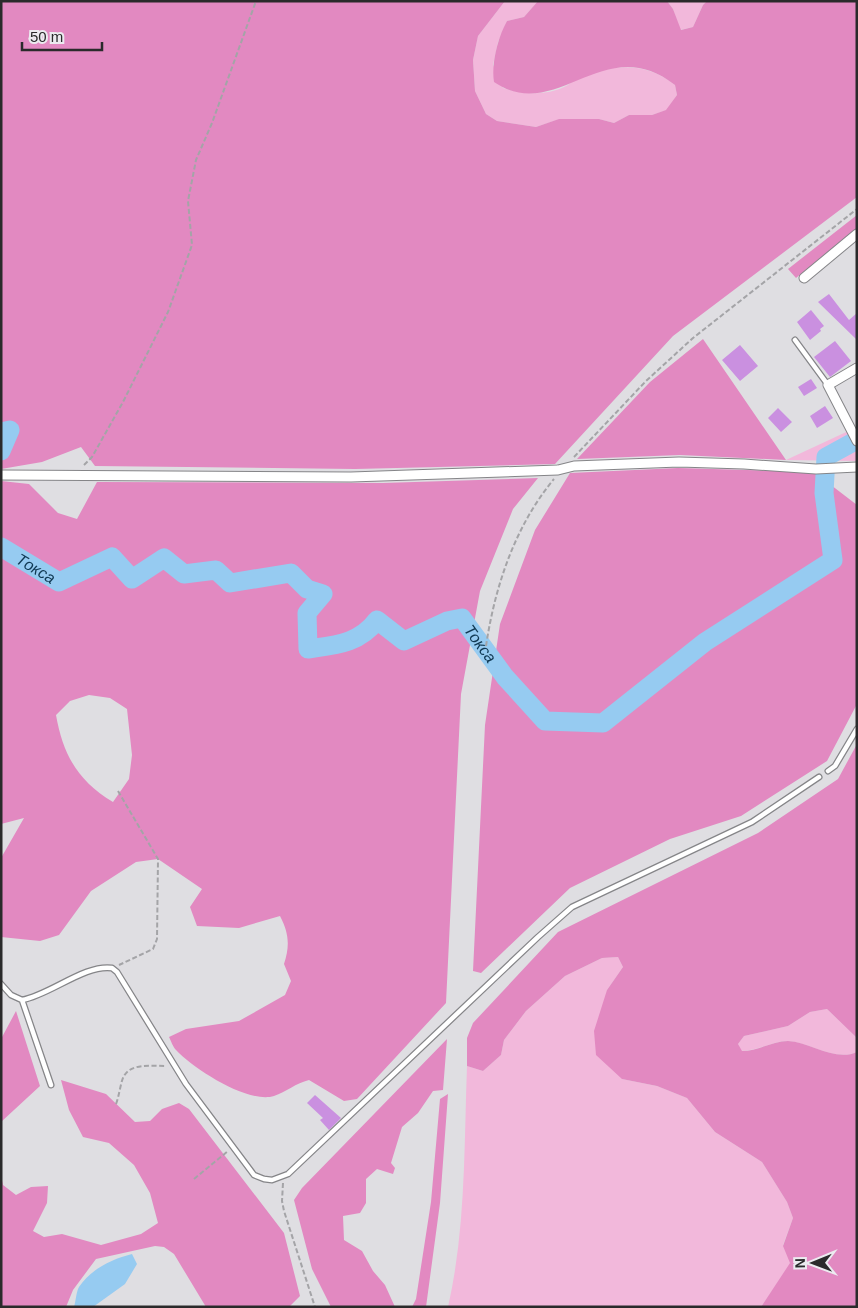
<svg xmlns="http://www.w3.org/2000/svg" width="858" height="1308" font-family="Helvetica,sans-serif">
<rect width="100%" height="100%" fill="#dfdee2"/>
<path fill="#f2b8db" d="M 505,1 L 538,1 L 524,17 L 507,21 L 498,42 L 493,65 L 503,88 C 522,94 546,96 564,87 C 569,85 572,81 577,79 C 611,64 645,61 675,85 L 677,95 L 667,110 L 652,115 L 629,115 L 614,123 L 599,119 L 560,119 L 536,127 L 497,121 L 486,114 L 475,91 L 473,60 L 478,36 Z
M 667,1 L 707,1 L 703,5 L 693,27 L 680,30 L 673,9 Z
M 857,427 L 857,461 L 786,460 Z
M 618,957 L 623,967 L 607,990 L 622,1079 L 657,1086 L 687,1098 L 715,1132 L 762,1162 L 787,1202 L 793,1218 L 783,1245 L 791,1263 L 761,1307 L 448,1307 C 466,1228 464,1146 467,1066 L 483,1071 L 501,1055 L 504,1040 L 526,1011 L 565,976 L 602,958 Z
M 827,1009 L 857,1038 L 857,1052 C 835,1062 810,1042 787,1041 C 773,1041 758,1051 741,1051 L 738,1044 L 744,1036 L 788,1026 L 810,1012 Z"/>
<path fill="#e289c1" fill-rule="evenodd" d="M 1,1 L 505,1 L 478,36 L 473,60 L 475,91 L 486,114 L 497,121 L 536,127 L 559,119 L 599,119 L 614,123 L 629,115 L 652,115 L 666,110 L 677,95 L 675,85 C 604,29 557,125 494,82 C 491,64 498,37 507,21 L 524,17 L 538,1 L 667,1 L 673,9 L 681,30 L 693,27 L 703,5 L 707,1 L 857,1 L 857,197 L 673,336 L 555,464 L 355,469 L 95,466 L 81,447 L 42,462 L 1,469 Z
M 857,215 L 857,228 L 796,278 L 788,269 Z
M 703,339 L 786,460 L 680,455 L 577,459 L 650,382 Z
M 678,468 L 814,472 L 857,505 L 857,704 L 827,761 L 741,816 L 670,839 L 570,888 L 481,973 L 473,971 L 485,725 L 500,624 L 535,530 L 570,473 Z
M 538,478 L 513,509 L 480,591 L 461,694 L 446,1003 L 357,1099 L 344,1101 L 309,1080 C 296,1083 286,1092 274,1096 C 248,1104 194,1069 176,1050 C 173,1047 171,1041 169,1037 L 186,1029 L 239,1021 L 285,995 L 291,981 L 284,964 C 290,946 289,933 280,916 L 239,928 L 197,926 L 190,907 L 202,889 L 158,859 L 136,862 L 91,891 L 59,935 L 40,941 L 1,937 L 1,858 L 24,818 L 1,824 L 1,481 L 29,484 L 58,513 L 77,519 L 97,482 L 383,483 ZM 89,695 L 110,698 L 127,709 L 132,755 L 129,779 L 113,802 C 78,781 63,755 56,715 L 70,701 Z
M 857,744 L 857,1038 L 827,1009 L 810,1012 L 788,1026 L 744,1036 L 738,1044 L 742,1051 C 758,1051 773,1041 788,1041 C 810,1042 835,1062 857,1052 L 857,1307 L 761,1307 L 790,1263 L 783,1246 L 793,1218 L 787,1202 L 762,1162 L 715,1132 L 687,1098 L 657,1086 L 622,1079 L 596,1055 L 594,1031 L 607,990 L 623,967 L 618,957 L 602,958 L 565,976 L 526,1011 L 504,1040 L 501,1055 L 483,1071 L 467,1066 L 467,1038 L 473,1023 L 558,932 L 758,833 L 838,779 Z
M 16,1011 L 40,1086 L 1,1122 L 1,1039 Z
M 447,1039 L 443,1090 L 433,1091 L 418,1113 L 402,1127 L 391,1163 L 395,1168 L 393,1174 L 377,1169 L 366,1179 L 366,1203 L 360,1213 L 343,1216 L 344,1240 L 362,1251 L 373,1271 L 385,1285 L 395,1307 L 331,1307 L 312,1269 L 294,1200 L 302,1188 Z
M 61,1080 L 106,1094 L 135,1122 L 150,1121 L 162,1109 L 179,1103 L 189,1109 L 284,1233 L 300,1296 L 289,1307 L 206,1307 L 174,1254 L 164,1247 L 155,1246 L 96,1259 L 73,1290 L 66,1307 L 1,1307 L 1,1176 L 3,1185 L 16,1195 L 31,1187 L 48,1186 L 47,1203 L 33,1231 L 44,1237 L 62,1234 L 101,1245 L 141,1234 L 158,1223 L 150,1193 L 134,1165 L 109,1143 L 83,1137 L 69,1110 Z
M 448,1094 L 440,1203 L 426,1307 L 412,1307 L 416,1299 L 431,1202 L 440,1099 Z"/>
<path fill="#96cbf1" d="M 132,1254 L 137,1264 L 125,1284 L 93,1307 L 74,1307 C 76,1301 76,1292 79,1287 C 91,1269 112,1259 132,1254 Z"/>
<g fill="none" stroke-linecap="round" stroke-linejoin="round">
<g stroke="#96cbf1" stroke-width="19">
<path d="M 1,432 L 10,430 L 1,451"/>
<path id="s1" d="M 1,547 L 59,582 L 112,557 L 132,579 L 164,558 L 184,574 L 216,570 L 230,583 L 291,573 L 307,589 L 323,594 L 307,613 L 308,649 C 335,645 359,644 377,620 L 404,641 L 447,621 L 462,618 L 505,677 L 545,721 L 603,723 L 705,642 L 833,560 L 824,493 L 826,457 L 857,440"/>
</g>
</g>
<path fill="#ca90e0" d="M 829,294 L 849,320 L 857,313 L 857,340 L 818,302 Z
M 811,310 L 824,326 L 820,329 L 821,331 L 810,340 L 797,322 Z
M 835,341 L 851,361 L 830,377 L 814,357 Z
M 740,345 L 758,366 L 740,381 L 722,360 Z
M 811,379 L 817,388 L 804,396 L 798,387 Z
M 825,406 L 833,418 L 817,428 L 810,416 Z
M 778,408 L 792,422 L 781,432 L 768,418 Z
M 315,1095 L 341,1118 L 329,1130 L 320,1120 L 323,1118 L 307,1103 Z"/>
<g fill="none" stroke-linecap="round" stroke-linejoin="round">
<g stroke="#858588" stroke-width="7">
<path id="lane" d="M 795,340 L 828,385
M 828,771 L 835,766 L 857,729
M 1,984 L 11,995 L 22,1000 C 50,995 85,964 112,968 L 117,972 L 186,1084 L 254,1175 L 264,1179 L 272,1180 L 288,1174 L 538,937 L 572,907 L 752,822 L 819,777
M 22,1000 L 51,1085"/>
</g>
<g stroke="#858588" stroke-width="11">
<path id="street" d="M 804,278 L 857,234
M 857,368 L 828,385 L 857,441
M 1,475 L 351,477 L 558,470 L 574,466 L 679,462 L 744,464 L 816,469 L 857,467"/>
</g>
<path stroke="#a4a4a7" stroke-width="2" stroke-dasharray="5 2.5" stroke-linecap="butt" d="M 574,457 L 646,381 L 693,338 L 857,209
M 84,465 L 92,457 L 123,402 L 168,312 L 192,245 L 188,201 L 196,160 L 212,123 L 256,1
M 486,646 C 495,586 515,526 554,479
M 118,791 L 158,859 L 157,939 L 153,949 L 119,965
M 116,1104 C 119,1097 121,1080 124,1076 C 131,1063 152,1066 166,1066
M 194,1179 L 228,1151
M 283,1183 L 282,1201 L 284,1211 L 315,1307"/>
<use href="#lane" stroke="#fff" stroke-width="4.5"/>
<use href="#street" stroke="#fff" stroke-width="9"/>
</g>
<g text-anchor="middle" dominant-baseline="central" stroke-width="4" stroke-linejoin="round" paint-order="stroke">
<g font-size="16" font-style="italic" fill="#103953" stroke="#ecebf0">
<text stroke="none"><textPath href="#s1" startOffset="41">Токса</textPath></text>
<text stroke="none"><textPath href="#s1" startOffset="639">Токса</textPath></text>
</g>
</g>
<rect width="858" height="1308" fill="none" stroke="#2a2a2b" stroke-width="5"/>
<g transform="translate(813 1263) rotate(269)" stroke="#ecebf0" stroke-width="4" paint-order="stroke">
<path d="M0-4L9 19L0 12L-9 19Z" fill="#2a2a2b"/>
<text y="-8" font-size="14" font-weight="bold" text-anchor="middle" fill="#2a2a2b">N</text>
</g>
<path d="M22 42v8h80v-8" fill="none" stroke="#2a2a2b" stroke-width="2.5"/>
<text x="30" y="42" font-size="15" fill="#2a2a2b" stroke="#ecebf0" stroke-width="4" paint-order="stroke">50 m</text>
</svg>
